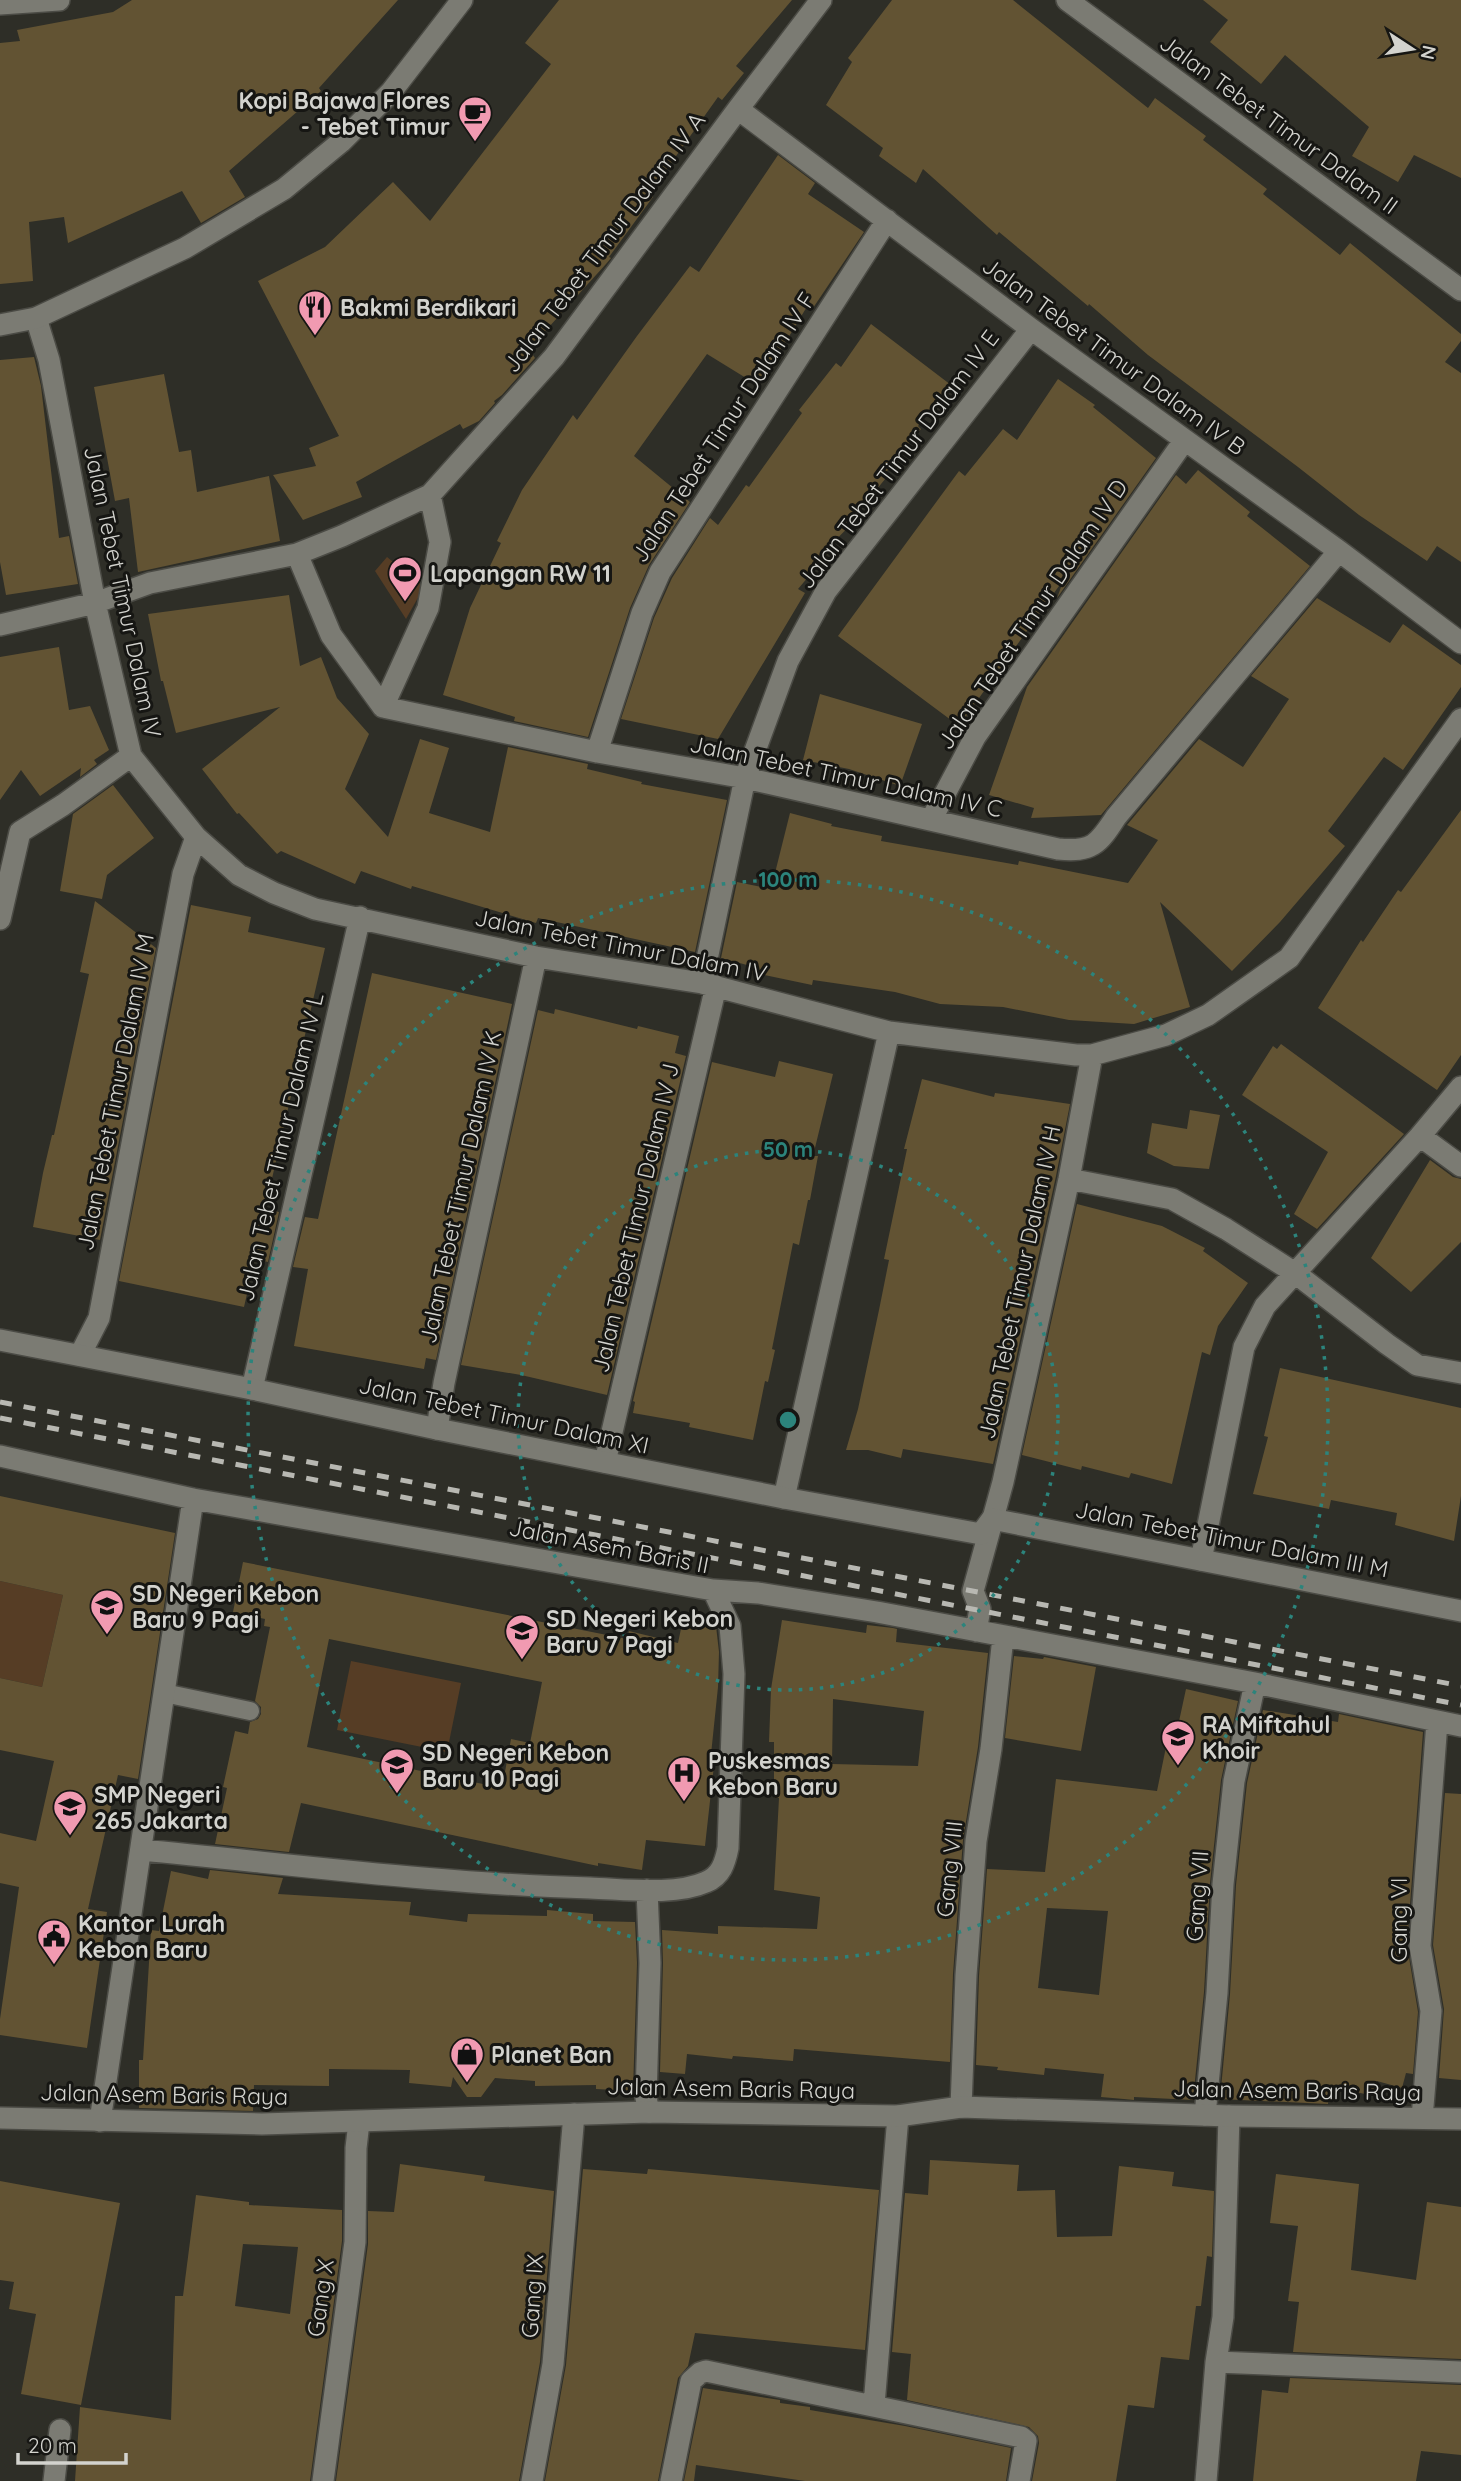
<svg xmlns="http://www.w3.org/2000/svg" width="1461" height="2481" font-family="Quicksand,sans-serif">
<rect width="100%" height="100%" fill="#2e2e27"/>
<path fill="#563d25" d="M 387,557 L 424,587 L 406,619 L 375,571 Z
M 0,1581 L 63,1595 L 42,1687 L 0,1678 Z
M 351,1661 L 461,1683 L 447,1752 L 337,1730 Z"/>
<path fill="#625333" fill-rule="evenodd" d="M 132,0 L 398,0 L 319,88 L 321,91 L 229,171 L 245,197 L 201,223 L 182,191 L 68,243 L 64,217 L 29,222 L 33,281 L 0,284 L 0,43 L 20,41 L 17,30 L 113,12 Z
M 559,0 L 792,0 L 736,66 L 744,73 L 722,100 L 718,97 L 649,194 L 653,197 L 609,257 L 611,258 L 606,264 L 529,349 L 535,358 L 502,395 L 494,401 L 495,403 L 479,421 L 463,429 L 460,424 L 356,482 L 362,497 L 303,520 L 273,475 L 316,466 L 309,448 L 339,436 L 258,281 L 325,247 L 393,182 L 430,221 L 551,64 L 525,43 Z
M 892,0 L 1013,0 L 1148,108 L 1155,98 L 1206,136 L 1203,140 L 1267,189 L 1263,194 L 1340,255 L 1350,243 L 1461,334 L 1461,341 L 1445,362 L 1461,373 L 1461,562 L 1437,546 L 1427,561 L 1359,515 L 1298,467 L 1148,355 L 1089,304 L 1088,306 L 999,232 L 997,235 L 923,169 L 916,183 L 879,156 L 883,148 L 826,105 L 852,62 L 848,58 Z
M 1203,0 L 1461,0 L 1461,178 L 1414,155 L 1398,182 L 1352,156 L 1369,127 L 1285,55 L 1261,84 L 1210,42 L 1228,20 Z
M 778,155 L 815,183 L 808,194 L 864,232 L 813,308 L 808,305 L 759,386 L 707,354 L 634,456 L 690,502 L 649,565 L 630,608 L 588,737 L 514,721 L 515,717 L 443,695 L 470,608 L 501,543 L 497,541 L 522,490 L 573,415 L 577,420 L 637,336 L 690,266 L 699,272 Z
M 871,324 L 951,385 L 918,426 L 921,429 L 883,476 L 886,478 L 857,513 L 860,515 L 829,547 L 832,549 L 798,589 L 805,593 L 718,739 L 621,719 L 654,618 L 672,578 L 710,518 L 718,525 L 746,485 L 749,487 L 802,413 L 799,410 L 836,363 L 841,367 Z
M 34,357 L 41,386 L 59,538 L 69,536 L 78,584 L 6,595 L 0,562 L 0,360 Z
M 164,374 L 179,452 L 191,450 L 197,492 L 269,476 L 280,541 L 138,572 L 129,498 L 115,501 L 94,387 Z
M 1058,379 L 1095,405 L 1093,407 L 1156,458 L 1057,598 L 1064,579 L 959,726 L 838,636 L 959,471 L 965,476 L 1003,429 L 1017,440 Z
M 1198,470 L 1250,512 L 1247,516 L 1310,566 L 1101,815 L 1031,818 L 1034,808 L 989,795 L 1027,687 L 1176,475 L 1186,484 Z
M 289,595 L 300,666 L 321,657 L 337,698 L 369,734 L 345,789 L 388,837 L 420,739 L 449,748 L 429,813 L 490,832 L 508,747 L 588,764 L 587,769 L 642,782 L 641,784 L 727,800 L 695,952 L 538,918 L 536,923 L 412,886 L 411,889 L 361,871 L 355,884 L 281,851 L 277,854 L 239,813 L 237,814 L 202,769 L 280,707 L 176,733 L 163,681 L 161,681 L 148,614 Z
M 1317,598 L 1390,643 L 1403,624 L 1461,665 L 1461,687 L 1403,770 L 1384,757 L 1328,831 L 1345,846 L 1280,922 L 1232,971 L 1160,902 L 1190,1007 L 1134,1024 L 1069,1020 L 1003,1007 L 940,1004 L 895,992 L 813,980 L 812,985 L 746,971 L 747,965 L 721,958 L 737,882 L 771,889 L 790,813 L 832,824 L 831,826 L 882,836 L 881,841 L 1018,865 L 1019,861 L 1128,883 L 1158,840 L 1127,825 L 1199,739 L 1243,767 L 1289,699 L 1251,676 Z
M 59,647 L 69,710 L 90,706 L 109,750 L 94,760 L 97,764 L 80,777 L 81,768 L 40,796 L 21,770 L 0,800 L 0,657 Z
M 820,694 L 922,724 L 900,786 L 849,769 L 803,760 Z
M 113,785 L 154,838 L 107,875 L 102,899 L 60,891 L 73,814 Z
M 1461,810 L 1461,1055 L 1437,1090 L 1318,1008 L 1361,940 L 1363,942 L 1398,890 L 1401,892 Z
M 95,901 L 156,948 L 100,1240 L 33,1227 L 43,1173 L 52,1135 L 54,1135 L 89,974 L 80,972 Z
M 191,905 L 251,917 L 248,932 L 325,948 L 265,1209 L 279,1212 L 268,1262 L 255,1259 L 244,1307 L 119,1281 Z
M 372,973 L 512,1004 L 436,1360 L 426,1358 L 424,1369 L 294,1346 L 308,1269 L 293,1267 L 305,1217 L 318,1219 Z
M 555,1009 L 637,1029 L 638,1026 L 679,1036 L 675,1053 L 686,1056 L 607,1395 L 521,1375 L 461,1365 L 538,1010 L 554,1014 Z
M 1281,1044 L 1404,1134 L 1317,1229 L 1294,1214 L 1328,1152 L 1242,1095 L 1273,1046 L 1277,1049 Z
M 779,1061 L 833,1074 L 813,1156 L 818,1156 L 810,1200 L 808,1200 L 799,1245 L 793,1243 L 772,1349 L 775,1350 L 768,1382 L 765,1381 L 753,1440 L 689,1427 L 690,1423 L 633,1413 L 635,1402 L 633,1401 L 712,1062 L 775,1077 Z
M 922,1079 L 994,1097 L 995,1093 L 1070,1104 L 1056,1176 L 993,1464 L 903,1449 L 901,1458 L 868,1450 L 846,1450 L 858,1409 L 879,1310 L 889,1260 L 884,1259 L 907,1149 L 904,1149 Z
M 1190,1110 L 1220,1115 L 1209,1169 L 1174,1166 L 1147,1153 L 1152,1123 L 1187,1129 Z
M 1430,1160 L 1453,1177 L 1461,1179 L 1461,1242 L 1411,1292 L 1371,1258 Z
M 1077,1204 L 1162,1226 L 1205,1248 L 1203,1251 L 1248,1283 L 1218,1326 L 1210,1355 L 1202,1352 L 1172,1484 L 1131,1473 L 1129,1478 L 1082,1466 L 1081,1470 L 1022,1455 Z
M 1280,1368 L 1461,1408 L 1461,1496 L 1454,1541 L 1395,1525 L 1397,1513 L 1331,1500 L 1329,1509 L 1253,1494 L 1268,1437 L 1264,1436 Z
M 0,1496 L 175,1533 L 138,1779 L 118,1775 L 88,1909 L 107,1912 L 87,2048 L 0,2035 L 0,2019 L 19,1887 L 0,1883 L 0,1833 L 36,1841 L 54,1761 L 0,1750 L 0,1678 L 42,1687 L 63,1595 L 0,1581 Z
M 243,1562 L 627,1639 L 629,1631 L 678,1643 L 682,1624 L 716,1626 L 719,1652 L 718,1687 L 710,1764 L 714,1765 L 705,1846 L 646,1840 L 642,1870 L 598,1863 L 598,1866 L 301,1803 L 289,1852 L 215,1844 L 227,1788 L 223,1787 L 235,1731 L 248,1734 L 250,1722 L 258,1719 L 261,1714 L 261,1707 L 255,1701 L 270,1627 L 264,1626 L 265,1619 L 233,1612 ZM 329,1639 L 542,1682 L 530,1743 L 511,1739 L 502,1788 L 307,1747 Z
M 782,1620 L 866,1633 L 867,1625 L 893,1628 L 897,1629 L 896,1642 L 988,1653 L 978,1747 L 963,1840 L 953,1974 L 950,2062 L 794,2049 L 793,2061 L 733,2056 L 732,2059 L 687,2054 L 685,2074 L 660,2072 L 663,1963 L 662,1930 L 718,1934 L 718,1926 L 817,1929 L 820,1897 L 774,1890 L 779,1798 L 774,1798 L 774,1742 L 769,1742 L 771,1689 ZM 833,1699 L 924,1711 L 918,1766 L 832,1764 Z
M 1014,1656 L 1043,1659 L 1044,1657 L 1096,1667 L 1081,1751 L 1005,1738 Z
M 1186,1689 L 1238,1701 L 1221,1780 L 1210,1883 L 1204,1992 L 1193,2100 L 1134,2097 L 1134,2100 L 1124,2099 L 1101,2097 L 1104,2074 L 1045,2068 L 1044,2075 L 997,2070 L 998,2067 L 976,2065 L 979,1976 L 987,1869 L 1045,1872 L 1056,1779 L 1157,1791 L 1166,1747 L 1173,1749 ZM 1047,1908 L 1108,1911 L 1099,1995 L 1038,1988 Z
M 1263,1710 L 1338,1722 L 1339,1714 L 1423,1732 L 1407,1945 L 1418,2012 L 1413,2074 L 1406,2073 L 1402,2088 L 1377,2081 L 1374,2096 L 1329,2086 L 1328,2104 L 1220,2099 L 1230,1994 L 1236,1885 L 1247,1783 Z
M 1445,1793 L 1461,1794 L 1461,2080 L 1439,2078 L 1444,2009 L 1433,1945 Z
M 210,1870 L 283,1878 L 278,1894 L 411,1902 L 409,1915 L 467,1922 L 468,1914 L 547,1916 L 547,1910 L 593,1914 L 593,1921 L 635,1922 L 637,1963 L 633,2091 L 596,2089 L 596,2085 L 535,2086 L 535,2081 L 495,2078 L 481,2097 L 467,2097 L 453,2077 L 451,2087 L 409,2083 L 410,2070 L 329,2069 L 329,2086 L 254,2085 L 253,2111 L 139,2108 L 139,2060 L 143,2060 L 151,1930 L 159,1931 L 171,1871 L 208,1879 Z
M 930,2160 L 1019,2165 L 1017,2191 L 1055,2190 L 1057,2237 L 1112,2236 L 1119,2166 L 1174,2172 L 1172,2186 L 1214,2191 L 1212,2257 L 1207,2256 L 1201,2306 L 1196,2306 L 1189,2360 L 1161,2357 L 1154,2408 L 1128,2405 L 1116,2481 L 1032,2481 L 1039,2443 L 1038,2436 L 1029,2427 L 907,2400 L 911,2354 L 892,2352 L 905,2193 L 928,2195 Z
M 400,2164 L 485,2176 L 484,2181 L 554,2191 L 540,2362 L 519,2481 L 336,2481 L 368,2244 L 368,2211 L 394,2212 Z
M 583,2169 L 647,2174 L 648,2169 L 879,2190 L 865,2350 L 695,2333 L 688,2366 L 678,2378 L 658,2481 L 545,2481 L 566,2365 Z
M 1276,2174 L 1359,2184 L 1351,2270 L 1416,2280 L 1427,2202 L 1461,2207 L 1461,2359 L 1293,2352 L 1299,2302 L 1288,2301 L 1298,2226 L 1270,2223 Z
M 0,2181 L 120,2203 L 81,2405 L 21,2394 L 36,2314 L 9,2309 L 14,2282 L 0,2280 Z
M 196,2195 L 249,2202 L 249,2205 L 342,2210 L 342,2241 L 310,2481 L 75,2481 L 80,2407 L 171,2420 L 175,2296 L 183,2296 ZM 243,2244 L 298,2247 L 290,2314 L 235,2306 Z
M 1290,2378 L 1461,2385 L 1461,2455 L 1421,2451 L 1416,2481 L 1253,2481 L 1262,2390 L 1288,2393 Z
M 703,2388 L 780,2400 L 780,2403 L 810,2407 L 810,2410 L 905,2426 L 1011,2448 L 1006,2481 L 805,2481 L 696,2465 L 694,2481 L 684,2481 Z"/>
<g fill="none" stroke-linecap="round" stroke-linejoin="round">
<g stroke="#4b4b45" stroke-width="21">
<path id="lane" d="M 164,1693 L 250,1711"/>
</g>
<g stroke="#4b4b45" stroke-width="24">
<path id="street" d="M 0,4 L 59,0
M 738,109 L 1031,329 L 1339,551 L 1461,643
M 36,318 L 49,360 L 95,603 L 131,756 L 196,837 L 239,875 L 274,893 L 315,909 L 536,957 L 702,983 L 889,1032 L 1076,1055 L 1092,1055 L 1166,1035 L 1208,1015 L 1289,958 L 1461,719
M 297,554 L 331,635 L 383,707 L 597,752 L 745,778 L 1058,849 C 1092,852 1098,845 1116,817 L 1339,551
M 0,625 L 95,603 L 150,583 L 297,554 L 342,536 L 430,495 L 554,357 L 738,109 L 821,0
M 383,707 L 428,608 L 440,542 L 430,495
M 597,752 L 642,613 L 660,572 L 887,220
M 931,820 L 975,737 L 1184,441
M 0,919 L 20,832 L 63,805 L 131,756
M 702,983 L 745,778 L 788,661 L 826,591 L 1031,329
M 1420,1136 L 1461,1166
M 1069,1179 L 1172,1199 L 1226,1229 L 1295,1273 L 1387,1344 L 1417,1365 L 1461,1373
M 80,1355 L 99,1318 L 183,874 L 196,837
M 252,1389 L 360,917
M 437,1429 L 444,1383 L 536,957
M 0,1456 L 193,1499 L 713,1590 L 730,1626 L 734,1674 L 728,1848 C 725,1863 721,1876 706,1882 C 675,1896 624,1889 590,1888 C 440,1884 290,1864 141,1850
M 605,1462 L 716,986
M 784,1498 L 889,1032
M 1201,1560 L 1244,1347 L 1265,1306 L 1420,1136 L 1461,1087
M 713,1590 L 758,1593 L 877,1612 L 1255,1683 L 1461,1726
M 976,1631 L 980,1609 L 973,1591 L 1003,1482 L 1069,1179 L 1092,1055
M 647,1890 L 650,1963 L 646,2098 L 649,2112
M 961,2107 L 966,1975 L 976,1841 L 991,1749 L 1003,1637
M 1205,2115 L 1217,1993 L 1223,1884 L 1234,1781 L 1255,1683
M 1422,2118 L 1431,2011 L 1420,1946 L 1437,1722
M 100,2121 L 193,1499
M 1216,2362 L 1461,2372
M 874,2405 L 898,2116
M 54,2481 L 60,2430
M 323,2481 L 355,2242 L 356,2148 L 359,2122
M 532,2481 L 553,2364 L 574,2114
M 671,2481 L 691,2381 L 700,2373 L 706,2371 L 1021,2437 L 1026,2441 L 1019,2481
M 1206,2481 L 1216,2362 L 1223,2317 L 1229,2116"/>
</g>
<g stroke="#4b4b45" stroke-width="24">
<path id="secondary" d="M 1067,0 L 1461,290
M 0,325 L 36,318 L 185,248 L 284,189 L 341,142 L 391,92 L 462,0
M 0,1340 L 252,1389 L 437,1429 L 784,1498 L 981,1534 L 992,1519 L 1461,1611
M 0,2118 L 262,2124 L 649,2112 L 898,2116 L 961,2107 L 1229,2116 L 1461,2119"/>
</g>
<use href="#lane" stroke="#7b7b73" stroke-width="18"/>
<use href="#street" stroke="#7b7b73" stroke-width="21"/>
<use href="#secondary" stroke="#7b7b73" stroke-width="21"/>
<path stroke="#b8b8b2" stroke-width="5" stroke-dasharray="12 12" stroke-linecap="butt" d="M 0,1402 L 1461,1686
M 0,1418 L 1461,1705"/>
</g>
<g fill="none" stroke="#2c847c" stroke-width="3.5" stroke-dasharray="3.5 7">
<circle cx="788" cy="1420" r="270"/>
<circle cx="788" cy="1420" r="540"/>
</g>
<defs>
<g id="cafe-pin" transform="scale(1.75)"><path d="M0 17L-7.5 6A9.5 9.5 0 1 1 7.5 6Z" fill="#f19ab1" stroke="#161613"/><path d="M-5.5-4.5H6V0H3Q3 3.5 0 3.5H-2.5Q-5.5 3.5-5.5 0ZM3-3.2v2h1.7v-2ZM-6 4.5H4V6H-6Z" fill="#111"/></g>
<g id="restaurant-pin" transform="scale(1.75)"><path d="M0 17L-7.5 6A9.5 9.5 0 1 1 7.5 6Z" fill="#f19ab1" stroke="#161613"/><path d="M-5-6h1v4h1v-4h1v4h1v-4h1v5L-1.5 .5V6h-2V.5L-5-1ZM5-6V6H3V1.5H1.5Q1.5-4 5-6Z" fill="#111"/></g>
<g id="stadium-pin" transform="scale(1.75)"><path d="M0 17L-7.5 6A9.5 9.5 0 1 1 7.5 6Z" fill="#f19ab1" stroke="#161613"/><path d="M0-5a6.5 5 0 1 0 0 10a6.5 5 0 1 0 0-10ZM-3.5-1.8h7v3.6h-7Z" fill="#111"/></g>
<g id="school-pin" transform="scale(1.75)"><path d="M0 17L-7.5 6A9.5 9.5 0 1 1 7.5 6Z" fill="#f19ab1" stroke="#161613"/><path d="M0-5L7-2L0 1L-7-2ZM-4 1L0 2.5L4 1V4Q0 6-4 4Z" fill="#111"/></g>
<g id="hospital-pin" transform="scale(1.75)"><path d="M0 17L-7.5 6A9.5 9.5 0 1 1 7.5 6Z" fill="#f19ab1" stroke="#161613"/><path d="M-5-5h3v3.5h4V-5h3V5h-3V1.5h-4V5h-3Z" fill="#111"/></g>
<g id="civic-pin" transform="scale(1.75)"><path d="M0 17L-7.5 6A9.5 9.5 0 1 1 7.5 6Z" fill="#f19ab1" stroke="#161613"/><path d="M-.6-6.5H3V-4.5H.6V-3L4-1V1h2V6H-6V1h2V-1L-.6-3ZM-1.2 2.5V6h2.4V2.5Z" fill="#111"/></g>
<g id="shop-pin" transform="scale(1.75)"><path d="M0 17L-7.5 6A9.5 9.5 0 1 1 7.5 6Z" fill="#f19ab1" stroke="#161613"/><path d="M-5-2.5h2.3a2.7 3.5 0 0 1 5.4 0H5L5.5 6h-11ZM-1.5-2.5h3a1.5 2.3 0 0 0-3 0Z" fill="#111"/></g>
</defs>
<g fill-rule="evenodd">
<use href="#cafe-pin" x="475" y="113"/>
<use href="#restaurant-pin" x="315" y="307"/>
<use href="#stadium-pin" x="405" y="573"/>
<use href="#school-pin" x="107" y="1606"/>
<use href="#school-pin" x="522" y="1631"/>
<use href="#school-pin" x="1178" y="1737"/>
<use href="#school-pin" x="397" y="1765"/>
<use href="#hospital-pin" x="684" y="1773"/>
<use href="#school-pin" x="70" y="1807"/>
<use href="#civic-pin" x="54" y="1936"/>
<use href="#shop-pin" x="467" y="2054"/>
</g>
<g text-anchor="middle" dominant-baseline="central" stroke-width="6" stroke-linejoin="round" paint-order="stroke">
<g font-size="23" font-weight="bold" fill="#d3d3ce" stroke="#161613" text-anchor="start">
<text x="450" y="100" text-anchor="end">Kopi Bajawa Flores<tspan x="450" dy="26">- Tebet Timur</tspan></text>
<text x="340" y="307">Bakmi Berdikari</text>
<text x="430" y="573">Lapangan RW 11</text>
<text x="132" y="1593">SD Negeri Kebon<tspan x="132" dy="26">Baru 9 Pagi</tspan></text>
<text x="546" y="1618">SD Negeri Kebon<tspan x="546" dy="26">Baru 7 Pagi</tspan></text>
<text x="1202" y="1724">RA Miftahul<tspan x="1202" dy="26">Khoir</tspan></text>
<text x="422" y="1752">SD Negeri Kebon<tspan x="422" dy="26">Baru 10 Pagi</tspan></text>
<text x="708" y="1760">Puskesmas<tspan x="708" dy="26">Kebon Baru</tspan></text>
<text x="94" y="1794">SMP Negeri<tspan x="94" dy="26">265 Jakarta</tspan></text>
<text x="78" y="1923">Kantor Lurah<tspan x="78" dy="26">Kebon Baru</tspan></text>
<text x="491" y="2054">Planet Ban</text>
</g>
<g font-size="23" fill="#d3d3ce" stroke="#161613">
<text transform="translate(1279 124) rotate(36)">Jalan Tebet Timur Dalam II</text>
<text transform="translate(604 242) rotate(-53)">Jalan Tebet Timur Dalam IV A</text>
<text transform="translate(1114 356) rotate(36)">Jalan Tebet Timur Dalam IV B</text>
<text transform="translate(723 427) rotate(-57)">Jalan Tebet Timur Dalam IV F</text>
<text transform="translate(898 459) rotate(-53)">Jalan Tebet Timur Dalam IV E</text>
<text transform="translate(123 592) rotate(78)">Jalan Tebet Timur Dalam IV</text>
<text transform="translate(1032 614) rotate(-56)">Jalan Tebet Timur Dalam IV D</text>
<text transform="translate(846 776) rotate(12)">Jalan Tebet Timur Dalam IV C</text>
<text transform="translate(621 945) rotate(11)">Jalan Tebet Timur Dalam IV</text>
<text transform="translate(115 1092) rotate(-79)">Jalan Tebet Timur Dalam IV M</text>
<text transform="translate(280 1147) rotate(-77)">Jalan Tebet Timur Dalam IV L</text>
<text transform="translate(460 1187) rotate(-78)">Jalan Tebet Timur Dalam IV K</text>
<text transform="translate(635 1218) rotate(-77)">Jalan Tebet Timur Dalam IV J</text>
<text transform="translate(1019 1282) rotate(-78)">Jalan Tebet Timur Dalam IV H</text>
<text transform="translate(504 1415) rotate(12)">Jalan Tebet Timur Dalam XI</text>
<text transform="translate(1232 1539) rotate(11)">Jalan Tebet Timur Dalam III M</text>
<text transform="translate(609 1546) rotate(11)">Jalan Asem Baris II</text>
<text transform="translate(949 1869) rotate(-84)">Gang VIII</text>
<text transform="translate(1197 1896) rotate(-86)">Gang VII</text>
<text transform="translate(1398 1920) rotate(-90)">Gang VI</text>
<text transform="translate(731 2088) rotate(1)">Jalan Asem Baris Raya</text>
<text transform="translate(1297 2090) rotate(1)">Jalan Asem Baris Raya</text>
<text transform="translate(164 2094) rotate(1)">Jalan Asem Baris Raya</text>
<text transform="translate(532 2296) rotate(-86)">Gang IX</text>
<text transform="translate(320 2298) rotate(-82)">Gang X</text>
</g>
</g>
<circle cx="788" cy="1420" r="10" fill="#2c847c" stroke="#161613" stroke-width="3.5"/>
<g font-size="21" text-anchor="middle" font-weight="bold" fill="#2c847c" stroke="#161613" stroke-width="6" stroke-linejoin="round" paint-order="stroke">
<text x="788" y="887">100 m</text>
<text x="788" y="1157">50 m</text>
</g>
<g transform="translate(1412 49) rotate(102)" stroke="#161613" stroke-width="5" paint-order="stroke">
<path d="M0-5L12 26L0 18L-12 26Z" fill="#d3d3ce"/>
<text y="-10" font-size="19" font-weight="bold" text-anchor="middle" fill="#d3d3ce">N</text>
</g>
<path d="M18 2453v10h108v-10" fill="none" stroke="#d3d3ce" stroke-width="3.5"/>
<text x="28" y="2453" font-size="21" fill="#d3d3ce" stroke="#161613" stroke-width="5" paint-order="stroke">20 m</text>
</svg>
